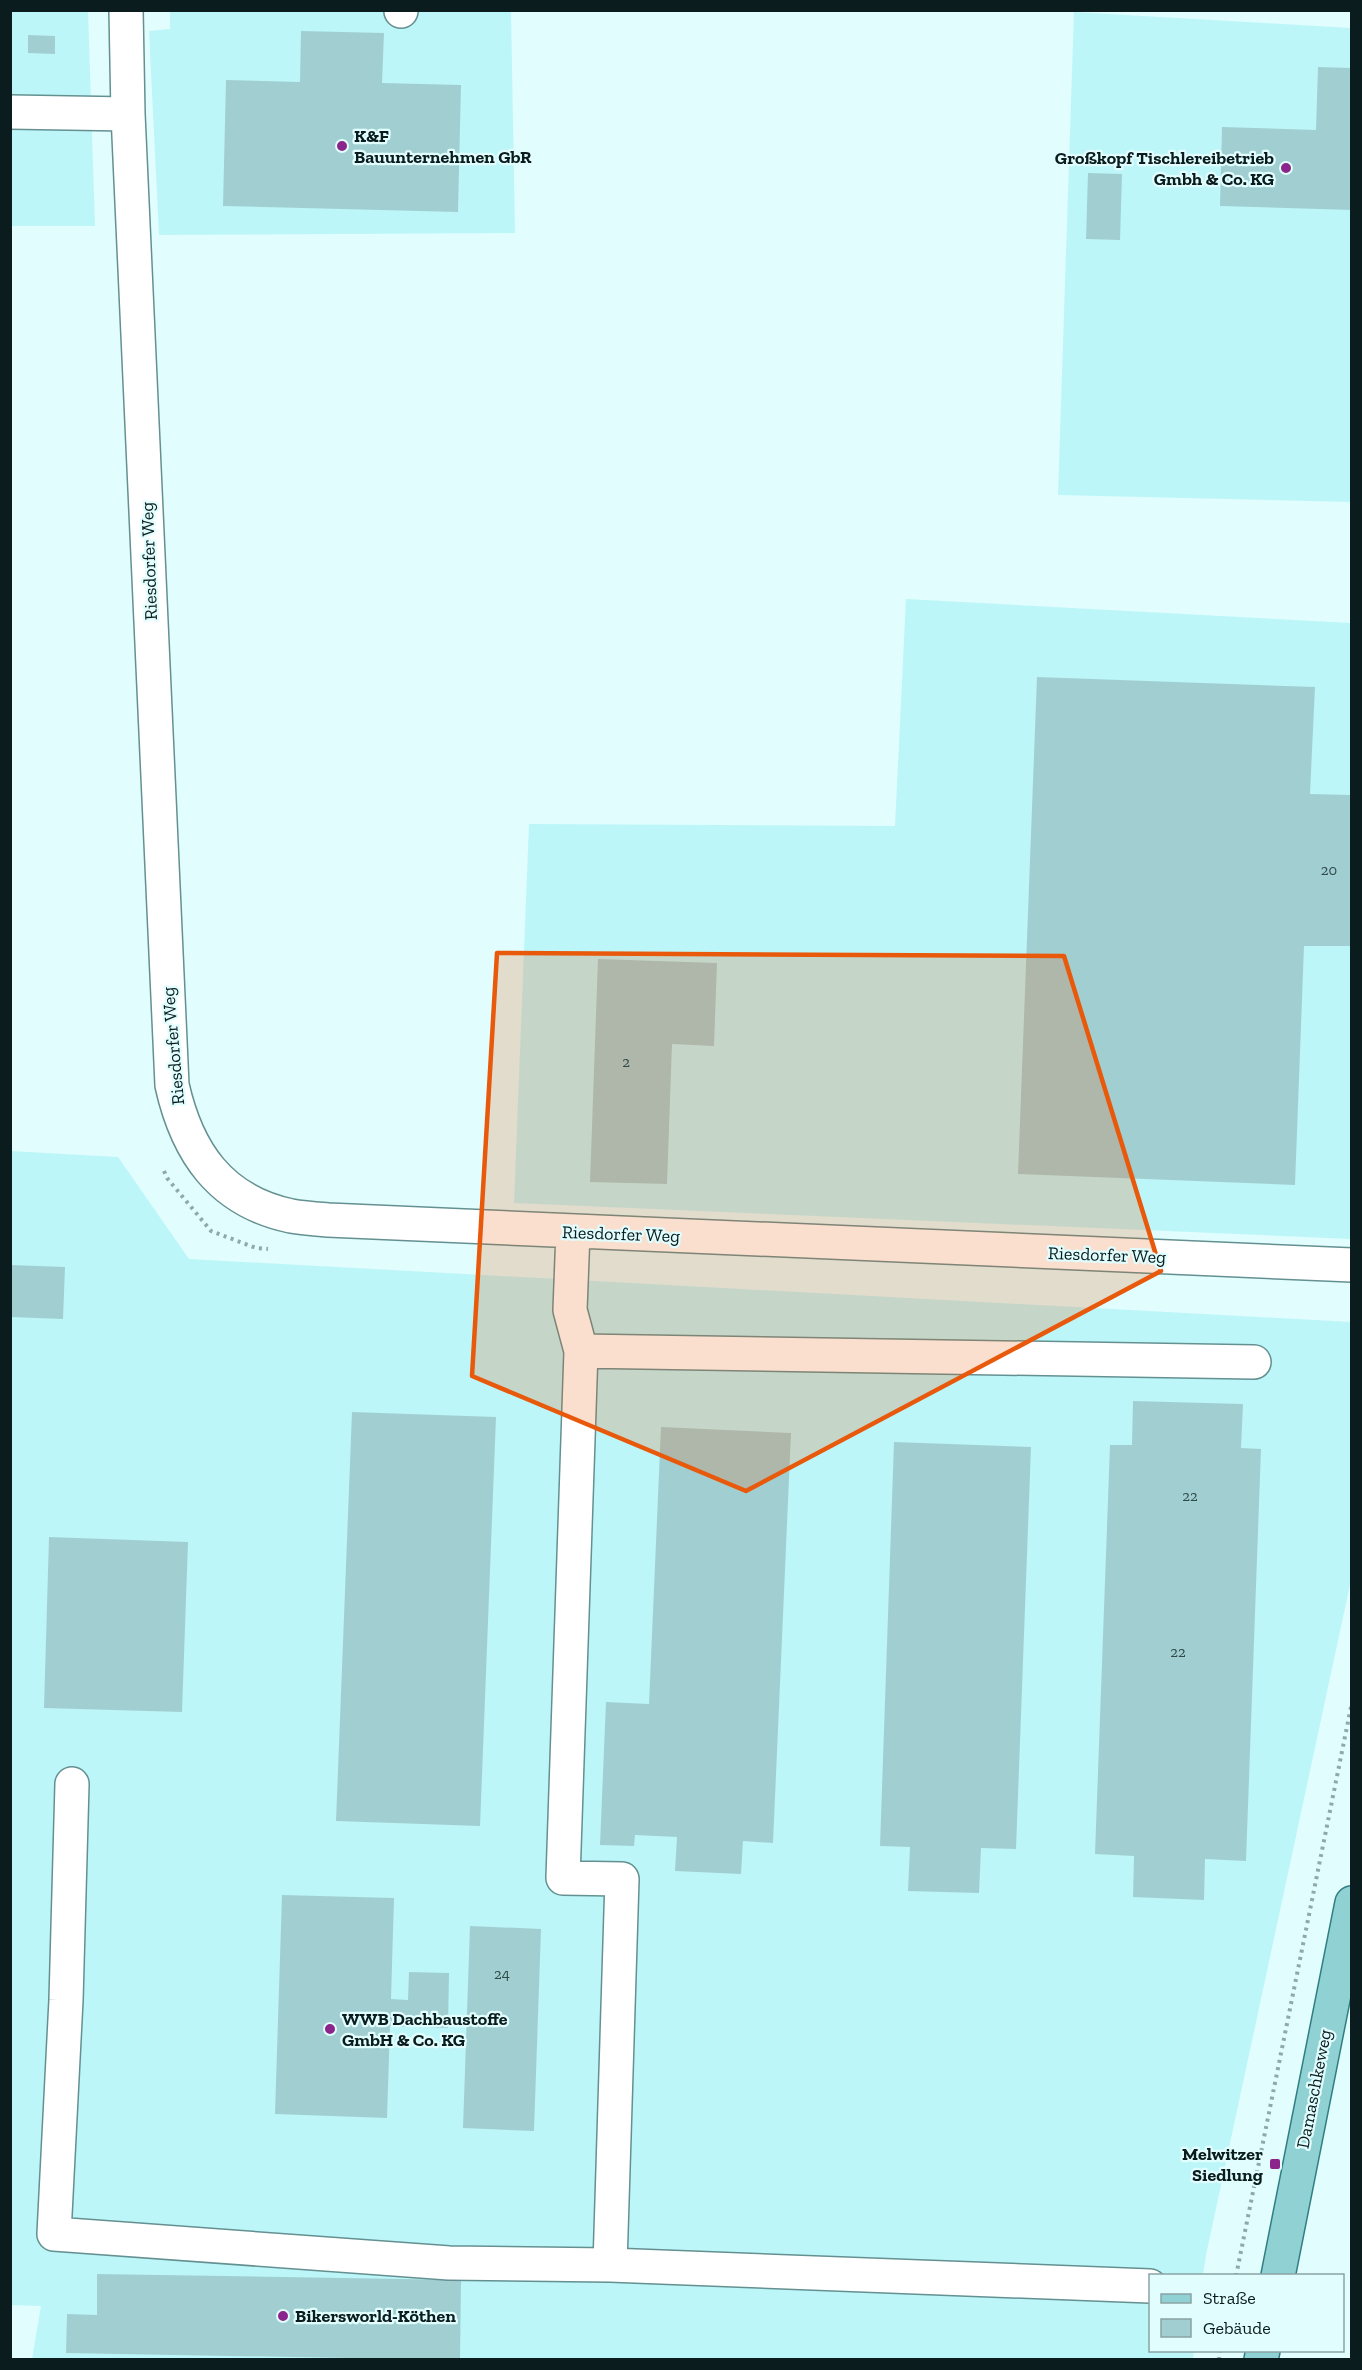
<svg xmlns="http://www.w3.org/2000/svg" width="1362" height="2370" font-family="'Zilla Slab',serif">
<rect width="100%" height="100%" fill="#e1fdfe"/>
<path fill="#bdf6f8" d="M 11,11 L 88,11 L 95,226 L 11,226 Z
M 170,11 L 511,11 L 515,233 L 159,235 L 149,31 L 170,29 Z
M 1074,12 L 1351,28 L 1351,502 L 1058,495 Z
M 906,599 L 1351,623 L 1351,1239 L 514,1203 L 529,824 L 895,826 Z
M 10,1151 L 118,1157 L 189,1259 L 1351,1322 L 1351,1580 L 1206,2255 L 1203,2275 L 1150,2276 L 1150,2350 L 1194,2351 L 1193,2359 L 32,2359 L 41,2306 L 10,2305 Z"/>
<path fill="#a1cfd1" d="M 301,31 L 384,33 L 382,83 L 461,85 L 458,212 L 223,206 L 226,80 L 300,82 Z
M 28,35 L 55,36 L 55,54 L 28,53 Z
M 1318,67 L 1352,68 L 1352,210 L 1220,206 L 1222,127 L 1316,130 Z
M 1088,173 L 1122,174 L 1120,240 L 1086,239 Z
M 1037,677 L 1315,687 L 1310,794 L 1352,795 L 1352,946 L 1304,946 L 1295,1185 L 1018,1174 Z
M 598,959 L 717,963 L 714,1046 L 672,1044 L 667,1184 L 590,1182 Z
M 10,1265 L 65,1267 L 63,1319 L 10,1317 Z
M 1133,1401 L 1243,1404 L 1241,1448 L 1261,1449 L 1246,1861 L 1205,1859 L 1204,1900 L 1133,1897 L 1134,1856 L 1095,1854 L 1110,1445 L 1132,1445 Z
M 352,1412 L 496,1417 L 480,1826 L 336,1821 Z
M 661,1427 L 791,1433 L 773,1843 L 743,1841 L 741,1874 L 675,1871 L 677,1837 L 635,1835 L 634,1846 L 600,1845 L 606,1702 L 649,1704 Z
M 894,1442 L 1031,1447 L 1016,1849 L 981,1848 L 979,1893 L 908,1891 L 910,1847 L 880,1846 Z
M 49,1537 L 188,1542 L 182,1712 L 44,1708 Z
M 282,1895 L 394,1898 L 391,1999 L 408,2000 L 409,1972 L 449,1973 L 448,2028 L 390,2026 L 387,2118 L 275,2114 Z
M 470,1926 L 541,1929 L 534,2131 L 463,2128 Z
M 97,2274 L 461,2280 L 460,2360 L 66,2353 L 67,2314 L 97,2315 Z"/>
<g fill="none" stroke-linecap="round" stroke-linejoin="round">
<g stroke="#649091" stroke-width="36">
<path id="minor" d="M 126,10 L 128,114 L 172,1085 C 187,1152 220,1201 291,1216 C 303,1218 316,1219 328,1220 L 1352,1265
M 401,11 L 401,10
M 10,112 L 128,114
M 573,1232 L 570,1310 L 581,1351
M 72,1784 L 66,2000 L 54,2234 L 449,2263 L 610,2265 L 1150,2286
M 610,2265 L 622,1879 L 563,1878 L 581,1351 L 1254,1362"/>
</g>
<g stroke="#317e82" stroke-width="36">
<path id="major" d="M 1278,2276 L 1352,1903
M 1261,2360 L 1263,2350"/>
</g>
<path stroke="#90a8a9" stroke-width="4" stroke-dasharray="3 4.5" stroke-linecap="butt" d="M 164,1171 L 167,1178 L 211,1231 L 256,1248 L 268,1249
M 1236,2276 L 1352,1702
M 1219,2360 L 1220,2350"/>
<use href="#minor" stroke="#fff" stroke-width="33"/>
<use href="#major" stroke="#90d1d4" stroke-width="33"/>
</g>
<path fill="#e8590c" fill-opacity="0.2" stroke="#e8590c" stroke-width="4.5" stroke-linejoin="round" d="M 497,953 L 1064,956 L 1161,1271 L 746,1491 L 472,1376 Z"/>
<g fill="#8c258b" stroke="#e1fdfe" stroke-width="2">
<circle cx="342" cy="146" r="6"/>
<circle cx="1286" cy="168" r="6"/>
<circle cx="330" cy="2029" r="6"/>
<rect x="1269" y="2158" width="12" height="12" rx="3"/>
<circle cx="283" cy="2316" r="6"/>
</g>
<g text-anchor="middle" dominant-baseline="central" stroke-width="4.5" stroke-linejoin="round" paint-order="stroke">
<g font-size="15" fill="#30494a">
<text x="1329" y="870">20</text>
<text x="626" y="1062">2</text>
<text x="1190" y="1496">22</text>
<text x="1178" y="1652">22</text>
<text x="502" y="1974">24</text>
</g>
<g font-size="18" font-weight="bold" fill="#0a1c1d" stroke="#e1fdfe" text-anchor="start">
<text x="354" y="136">K&amp;F<tspan x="354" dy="21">Bauunternehmen GbR</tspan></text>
<text x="1274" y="158" text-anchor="end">Großkopf Tischlereibetrieb<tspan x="1274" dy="21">Gmbh &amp; Co. KG</tspan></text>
<text x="342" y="2019">WWB Dachbaustoffe<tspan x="342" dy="21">GmbH &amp; Co. KG</tspan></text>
<text x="1263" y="2154" text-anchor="end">Melwitzer<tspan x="1263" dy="21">Siedlung</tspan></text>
<text x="295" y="2316">Bikersworld-Köthen</text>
</g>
<g font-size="18" fill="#0a1c1d" stroke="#e1fdfe">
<text transform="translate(149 561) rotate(-92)">Riesdorfer Weg</text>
<text transform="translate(173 1046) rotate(-95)">Riesdorfer Weg</text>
<text transform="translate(621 1234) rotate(2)">Riesdorfer Weg</text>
<text transform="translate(1107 1255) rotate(2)">Riesdorfer Weg</text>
<text transform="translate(1314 2089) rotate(-79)">Damaschkeweg</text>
</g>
</g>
<rect width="1362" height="2370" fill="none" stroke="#0a1c1d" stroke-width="24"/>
<rect x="1149" y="2274" width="195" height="78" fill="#e1fdfe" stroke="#8ba3a4" stroke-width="1.5"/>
<rect x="1161" y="2294" width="30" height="9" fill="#90d1d4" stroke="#8ba3a4" stroke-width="1.5"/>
<text x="1203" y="2304" font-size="18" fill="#0a1c1d">Straße</text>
<rect x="1161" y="2319" width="30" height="18" fill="#a1cfd1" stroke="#8ba3a4" stroke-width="1.5"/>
<text x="1203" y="2334" font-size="18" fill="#0a1c1d">Gebäude</text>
</svg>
